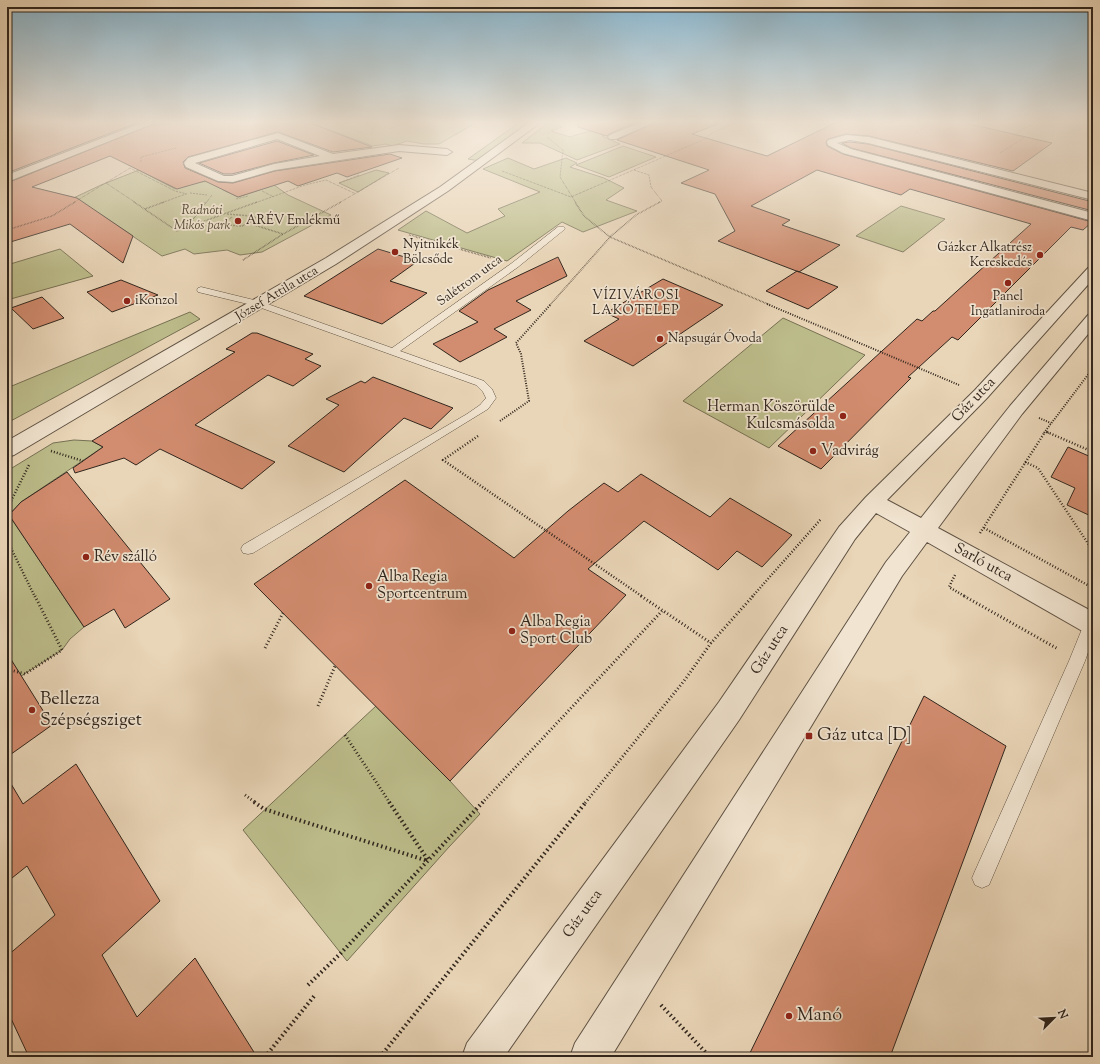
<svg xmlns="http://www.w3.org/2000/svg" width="1100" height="1064" font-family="'Sorts Mill Goudy',serif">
<rect width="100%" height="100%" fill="#e9d5b7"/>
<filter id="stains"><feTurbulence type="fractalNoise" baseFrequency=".005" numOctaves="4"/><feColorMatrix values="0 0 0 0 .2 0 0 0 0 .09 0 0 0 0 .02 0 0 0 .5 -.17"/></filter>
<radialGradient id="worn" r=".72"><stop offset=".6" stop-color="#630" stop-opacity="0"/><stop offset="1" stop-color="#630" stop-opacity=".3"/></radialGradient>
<path fill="#bcbc8a" stroke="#767154" d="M 325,122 L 477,122 L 439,144 L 424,144 L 407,141 L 392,146 L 386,144 L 373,146 L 313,124 Z
M 520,122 L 532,123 L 480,161 L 468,159 Z
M 549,122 L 557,122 L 555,124 L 562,127 L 551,131 L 570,137 L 596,129 L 630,124 L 602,136 L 620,144 L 577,160 L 540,143 L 522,143 Z
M 623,146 L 656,157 L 609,177 L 576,165 Z
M 508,158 L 534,169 L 566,158 L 577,163 L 570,167 L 604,178 L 624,188 L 606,200 L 637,211 L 583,232 L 562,222 L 507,261 L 398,230 L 426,211 L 467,233 L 505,216 L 498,209 L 540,192 L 483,169 Z
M 139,170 L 175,189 C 192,184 206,177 223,186 L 223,190 L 238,197 L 274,185 L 288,195 L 331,215 L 262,252 L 240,255 L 227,250 L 194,254 L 185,249 L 162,256 L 100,214 L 48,210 L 101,185 Z
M 376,170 L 389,173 L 358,192 L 339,183 Z
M 901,206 L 945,219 L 903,252 L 856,236 Z
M 60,249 L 93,276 L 7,300 L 7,265 Z
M 190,312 L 200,319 L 7,423 L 7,388 Z
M 783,318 L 865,355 L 769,448 L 683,401 Z
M 74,440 L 92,441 L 103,447 L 21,502 L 9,515 L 84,627 L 70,639 L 62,650 L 7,685 L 7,471 L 53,443 Z
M 376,706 L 450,781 L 480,814 L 449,847 L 347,961 L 243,830 Z"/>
<path fill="#d28c6f" stroke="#31261d" d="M 7,122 L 139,122 L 7,173 Z
M 158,122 L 308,122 L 372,147 L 333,152 L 278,132 L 188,157 L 183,162 L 185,168 L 218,182 L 233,183 L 275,171 L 390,154 L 402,158 L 347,177 L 337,173 L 298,186 L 288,181 L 238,197 L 205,181 L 177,189 L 110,156 L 32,187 L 77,198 L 133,236 L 123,263 L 70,224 L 7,243 L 7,183 Z
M 579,122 L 637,122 L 609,134 L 607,136 L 578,127 Z
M 656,122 L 718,122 L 718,124 L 692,134 L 767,156 L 837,122 L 961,122 L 1052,143 L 1013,171 L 869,136 L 846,134 L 828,139 L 826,142 L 827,146 L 843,154 L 1092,222 L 1083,230 L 1071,227 L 958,340 L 952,337 L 908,377 L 911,378 L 821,469 L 778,446 L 917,319 L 922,321 L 933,311 L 935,311 L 1031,224 L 910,189 L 901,195 L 817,170 L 751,206 L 790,220 L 782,225 L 840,245 L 799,272 L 718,241 L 735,231 L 715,194 L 681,183 L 709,170 L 617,140 Z
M 277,141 L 314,155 L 274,163 L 232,174 L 224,174 L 199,163 Z
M 850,142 L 868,144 L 1093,202 L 1093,211 L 851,148 L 842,143 Z
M 378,249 L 418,261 L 390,281 L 427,293 L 382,324 L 304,296 Z
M 558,257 L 567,276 L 516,301 L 531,310 L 494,329 L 507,337 L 460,362 L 433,344 L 478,322 L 459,311 L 488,290 Z
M 797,271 L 838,287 L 808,309 L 766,291 Z
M 663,279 L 723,305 L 633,366 L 584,341 L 619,319 L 606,313 Z
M 121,280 L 158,295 L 112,312 L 87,292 Z
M 42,297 L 64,318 L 33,329 L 11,308 Z
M 252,333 L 257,333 L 313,354 L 305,359 L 321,366 L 293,386 L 268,375 L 195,425 L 275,462 L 242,489 L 160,449 L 136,465 L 124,458 L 75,473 L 73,468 L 103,447 L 92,441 L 235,352 L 226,349 Z
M 373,377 L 453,408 L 431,429 L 404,418 L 344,472 L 288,446 L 339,405 L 326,399 L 361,381 L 365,383 Z
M 1068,447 L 1091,457 L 1093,453 L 1093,517 L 1067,505 L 1075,488 L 1051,477 Z
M 67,472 L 170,599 L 125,628 L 114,609 L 84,627 L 9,515 L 21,502 Z
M 641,474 L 710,517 L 730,498 L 792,535 L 762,567 L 737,551 L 718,570 L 644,521 L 588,569 L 626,595 L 450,781 L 254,584 L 405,480 L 514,558 L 568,511 L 604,483 L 618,492 Z
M 7,653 L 52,725 L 7,757 Z
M 924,696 L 1006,746 L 890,1057 L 748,1057 Z
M 76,764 L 160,901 L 102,955 L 137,1017 L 195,958 L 257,1057 L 29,1057 L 7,1010 L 7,956 L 55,915 L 27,866 L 7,882 L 7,777 L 23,804 Z"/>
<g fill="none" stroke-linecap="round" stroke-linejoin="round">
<g stroke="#5f5244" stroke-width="1">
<path id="service" d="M 558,227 L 564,227 L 565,229 L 518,267 L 400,351 L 484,381 L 492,389 L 496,398 L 488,409 L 253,553 L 248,554 L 243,553 L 241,549 L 243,545 L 467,414 L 480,405 L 486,398 L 483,392 L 476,385 L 256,306 L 198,292 L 197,290 L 198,288 L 201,287 L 262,302 L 392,348 L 512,263 Z
M 1091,618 L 1093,618 L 1093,638 L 1085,661 L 989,885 L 982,888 L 975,885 L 972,878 L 975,871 L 1069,661 L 1084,624 L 1086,620 Z"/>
</g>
<g stroke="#5f5244" stroke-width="2">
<path id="minor" d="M 144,122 L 157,122 L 7,182 L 7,175 Z
M 530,122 L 541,122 L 448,191 L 336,264 L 14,455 L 7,457 L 7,441 L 326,258 L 440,187 Z
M 642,122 L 655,122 L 616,139 L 610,139 L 608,137 L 610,135 Z
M 278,133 L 333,154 L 399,145 L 447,149 L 452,152 L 447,155 L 399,151 L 275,170 L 233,182 L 218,181 L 186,167 L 184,163 L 188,158 ZM 277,139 L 320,156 L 274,164 L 232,176 L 224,176 L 195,163 Z
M 846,135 L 869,137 L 1093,193 L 1093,200 L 868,143 L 850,140 L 837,143 L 851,149 L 1093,213 L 1093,221 L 843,153 L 828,145 L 827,142 L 828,140 Z
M 1093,267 L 1093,279 L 987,398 L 887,500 L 921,518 L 1010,406 L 1088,315 L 1093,313 L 1093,328 L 1022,414 L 938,528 L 1093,612 L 1093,635 L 1084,632 L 927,542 L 902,576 L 611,1057 L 570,1057 L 575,1043 L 886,562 L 910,532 L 876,513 L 855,539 L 739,720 L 504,1057 L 462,1057 L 467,1043 L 719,702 L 839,527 L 866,497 L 975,390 L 1088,268 Z"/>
</g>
<path stroke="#31261d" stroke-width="1" stroke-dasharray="0.5 1" stroke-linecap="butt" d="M 335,122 L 362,133
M 389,129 L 407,122
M 916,132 L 935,122
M 371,134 L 376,122
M 455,135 L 477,122
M 547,137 L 563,150 L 560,177 L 576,203
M 1000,153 L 1024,138 L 1014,135 L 1034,122
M 141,162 L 141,157 L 176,148
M 634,170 L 649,175 L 651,187 L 662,201 L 658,203
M 502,171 L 571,197 L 705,139 L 712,133 L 738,122
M 106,183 L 136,203
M 339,183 L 359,175
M 262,191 L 274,197
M 190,193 L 207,195
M 236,199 L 248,196
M 73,203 L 130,168 L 175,191 L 187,194
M 161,203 L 186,194
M 206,203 L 212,195
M 255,203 L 305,185 L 326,180 L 356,194
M 339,203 L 399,168"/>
<path stroke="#31261d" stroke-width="1.5" stroke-dasharray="0.5 1" stroke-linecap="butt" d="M 134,202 L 177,231 L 257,202
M 660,202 L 636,215 L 610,237 L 770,305
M 145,209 L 164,202
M 227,214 L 251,216 L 255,217 L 255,220 L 242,226 L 227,225 L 228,219 L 233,217
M 251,224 L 283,234 L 341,202
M 188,226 L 206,202
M 7,230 L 52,216 L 75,202
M 409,235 L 491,258
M 243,260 L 283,234
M 550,305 L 610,237 L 584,216 L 575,202"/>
<path stroke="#31261d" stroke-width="2" stroke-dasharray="1 1.5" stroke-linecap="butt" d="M 767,304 L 959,385
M 1039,418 L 1051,423
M 500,421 L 529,401 L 521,354 L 516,343 L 551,304
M 1046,432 L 1049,433
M 1044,433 L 1093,368"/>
<path stroke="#31261d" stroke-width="2.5" stroke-dasharray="1 2" stroke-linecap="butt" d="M 1047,432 L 1093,452
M 478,436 L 443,460 L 643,597
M 51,451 L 83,461
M 1025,462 L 1038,468 L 1093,551
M 7,509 L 29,465
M 984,528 L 1093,588
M 980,533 L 1045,432
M 7,540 L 35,597
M 955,575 L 949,587 L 966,597
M 752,597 L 821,519"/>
<path stroke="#31261d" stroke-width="3" stroke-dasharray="1 2.5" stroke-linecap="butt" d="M 641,596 L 711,643
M 964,596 L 1058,649
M 265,648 L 283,613
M 7,669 L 25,674 L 62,650 L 35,596
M 318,706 L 335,666
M 345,735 L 390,803
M 245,795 L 256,803
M 482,803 L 662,611
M 585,803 L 684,681 L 711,643 L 753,596"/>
<path stroke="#31261d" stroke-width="4" stroke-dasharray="1.5 3" stroke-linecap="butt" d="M 254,802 L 264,809 L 428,861
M 389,802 L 428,860
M 308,985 L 341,953 L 483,802
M 661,1005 L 710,1057
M 265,1057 L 315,995
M 380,1057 L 586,802"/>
<use href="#service" fill="#f1e4d0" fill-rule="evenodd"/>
<use href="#minor" fill="#f1e4d0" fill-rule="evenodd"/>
</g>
<linearGradient id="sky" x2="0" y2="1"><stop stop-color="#87b6d0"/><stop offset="0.45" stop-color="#f5ecdf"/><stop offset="1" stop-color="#f5ecdf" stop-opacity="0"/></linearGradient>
<rect width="1100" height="271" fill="url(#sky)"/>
<g fill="#8f2418" stroke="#f1e4d0" stroke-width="1.5">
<circle cx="238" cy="221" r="4"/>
<circle cx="395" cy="252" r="4"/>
<circle cx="1040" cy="255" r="4"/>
<circle cx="1008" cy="283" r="4"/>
<circle cx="127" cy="301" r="4"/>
<circle cx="660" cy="339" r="4"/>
<circle cx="843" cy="416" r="4"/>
<circle cx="813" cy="451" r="4"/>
<circle cx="86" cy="557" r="4"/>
<circle cx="369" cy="586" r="4"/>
<circle cx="512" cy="631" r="4"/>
<circle cx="32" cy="710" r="4"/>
<rect x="805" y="732" width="8" height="8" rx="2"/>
<circle cx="789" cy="1016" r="4"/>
</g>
<g text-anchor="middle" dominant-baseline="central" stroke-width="3.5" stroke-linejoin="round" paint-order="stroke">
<g font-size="13" font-style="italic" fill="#544c38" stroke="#f1e4d0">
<text x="202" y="211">Radnóti<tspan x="202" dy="15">Mikós park</tspan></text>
</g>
<g font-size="13" fill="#31261d" stroke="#f1e4d0" text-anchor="start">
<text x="246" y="221">ARÉV Emlékmű</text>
<text x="403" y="245">Nyitnikék<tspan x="403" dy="15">Bölcsőde</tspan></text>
<text x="1032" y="248" text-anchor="end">Gázker Alkatrész<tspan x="1032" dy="15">Kereskedés</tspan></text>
<text x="1008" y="297" text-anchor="middle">Panel<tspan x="1008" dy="15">Ingatlaniroda</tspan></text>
<text x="135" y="301">iKonzol</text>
<text x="668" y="339">Napsugár Óvoda</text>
</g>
<g font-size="13" fill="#31261d" stroke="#f1e4d0">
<text transform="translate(470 281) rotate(-36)">Salétrom utca</text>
<text transform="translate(277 294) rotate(-31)">József Attila utca</text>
</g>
<g font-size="13" letter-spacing="1" fill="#31261d" stroke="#f1e4d0">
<text x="636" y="296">VÍZIVÁROSI<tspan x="636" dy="15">LAKÓTELEP</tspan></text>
</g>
<g font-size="15" fill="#31261d" stroke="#f1e4d0">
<text transform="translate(974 400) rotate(-46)">Gáz utca</text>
<text transform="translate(983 563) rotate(29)">Sarló utca</text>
<text transform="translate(770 650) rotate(-57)">Gáz utca</text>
<text transform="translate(583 914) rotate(-54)">Gáz utca</text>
</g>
<g font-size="15" fill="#31261d" stroke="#f1e4d0" text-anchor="start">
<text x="835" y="407" text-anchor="end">Herman Köszörülde<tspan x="835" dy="17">Kulcsmásolda</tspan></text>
<text x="821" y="451">Vadvirág</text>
<text x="94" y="557">Rév szálló</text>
<text x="377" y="577">Alba Regia<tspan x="377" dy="17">Sportcentrum</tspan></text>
<text x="520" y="622">Alba Regia<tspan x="520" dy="17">Sport Club</tspan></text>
</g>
<g font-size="18" fill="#31261d" stroke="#f1e4d0" text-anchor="start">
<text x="40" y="700">Bellezza<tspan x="40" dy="21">Szépségsziget</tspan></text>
<text x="817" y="736">Gáz utca [D]</text>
<text x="797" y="1016">Manó</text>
</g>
</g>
<rect width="1100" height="1064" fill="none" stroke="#e9d5b7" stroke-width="24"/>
<rect x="8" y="8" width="1084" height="1048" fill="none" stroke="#31261d" stroke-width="2"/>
<rect x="12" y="12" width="1076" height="1040" fill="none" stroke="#31261d"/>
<g transform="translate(1054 1018) rotate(66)" stroke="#f1e4d0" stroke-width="3" paint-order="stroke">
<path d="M0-3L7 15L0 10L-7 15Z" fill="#31261d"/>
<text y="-6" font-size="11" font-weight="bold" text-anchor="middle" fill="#31261d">N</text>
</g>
<rect width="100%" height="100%" filter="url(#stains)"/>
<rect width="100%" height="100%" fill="url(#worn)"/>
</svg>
